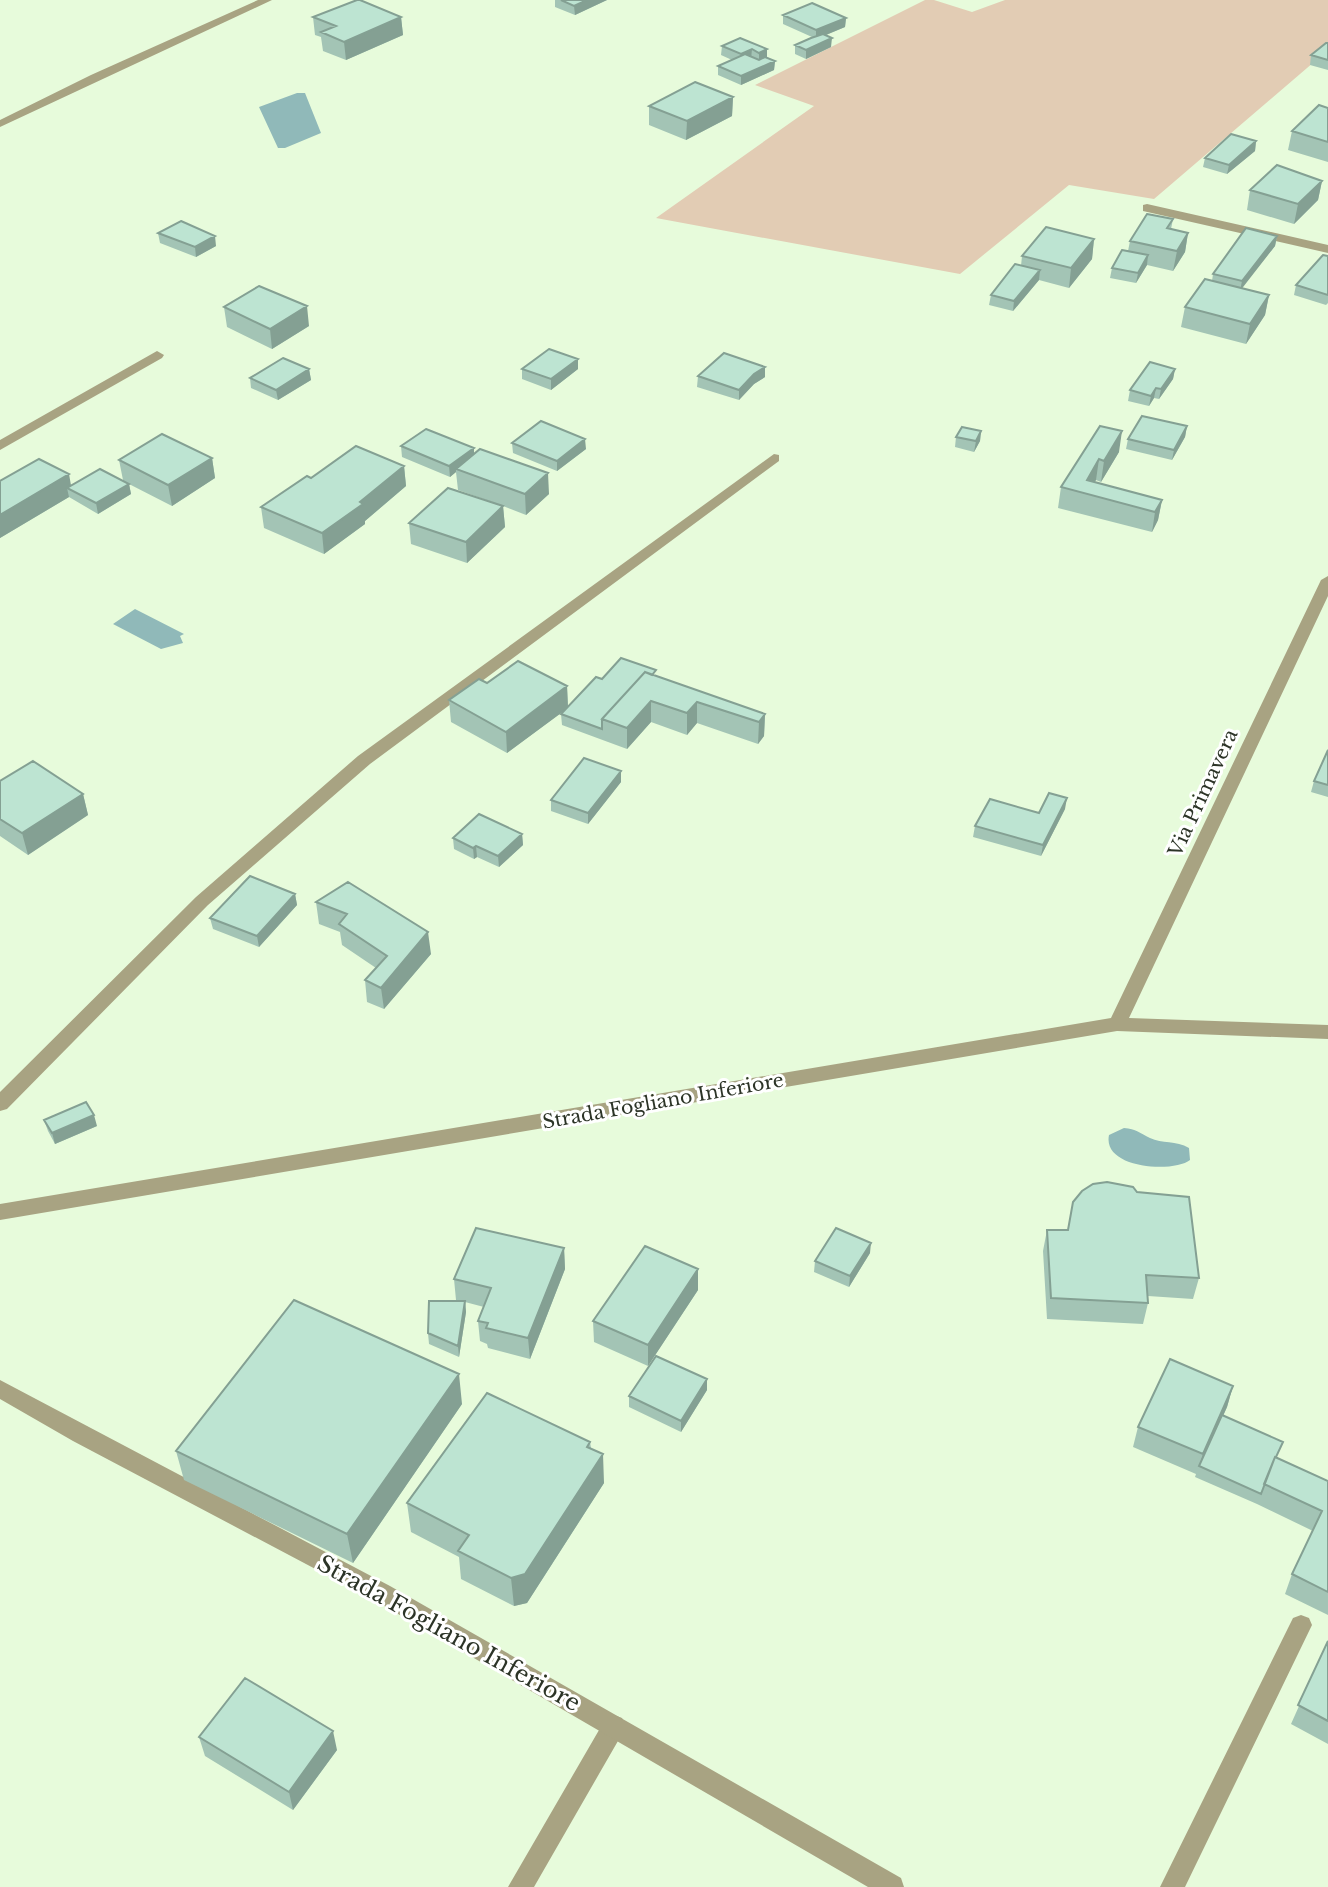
<svg xmlns="http://www.w3.org/2000/svg" width="1328" height="1887" font-family="'Libre Baskerville',serif">
<rect width="100%" height="100%" fill="#e7fbdb"/>
<path fill="#e2ccb4" d="M 925,0 L 934,0 L 972,12 L 1005,0 L 1328,0 L 1328,50 L 1154,199 L 1069,185 L 960,274 L 656,218 L 814,106 L 755,85 Z"/>
<path fill="#90b9b9" d="M 297,93 L 305,93 L 321,133 L 285,148 L 278,148 L 259,107 Z
M 135,609 L 184,634 L 180,636 L 183,643 L 161,649 L 113,624 Z
M 1124,1128 C 1136,1129 1140,1133 1150,1138 C 1162,1144 1176,1140 1189,1148 L 1190,1160 C 1174,1173 1102,1169 1109,1135 Z"/>
<g fill="none" stroke-linecap="round" stroke-linejoin="round">
<path fill="#a8a382" fill-rule="evenodd" d="M 258,0 L 272,0 L 0,127 L 0,120 L 91,75 Z
M 1147,204 L 1328,245 L 1328,253 L 1143,211 L 1143,205 Z
M 1301,1615 L 1309,1618 L 1312,1625 L 1185,1887 L 1160,1887 L 1293,1618 Z
M 614,1715 L 622,1718 L 626,1726 L 622,1734 L 534,1887 L 508,1887 L 606,1718 Z"/>
<path fill="#a8a382" fill-rule="evenodd" d="M 157,351 L 164,355 L 162,358 L 0,450 L 0,440 Z
M 774,454 L 779,455 L 779,461 L 370,764 L 208,905 L 7,1109 L 0,1111 L 0,1092 L 196,897 L 358,756 Z
M 1328,576 L 1328,596 L 1129,1018 L 1328,1025 L 1328,1039 L 1117,1031 L 0,1220 L 0,1204 L 1111,1018 L 1321,580 Z
M 0,1380 L 390,1586 L 901,1878 L 904,1887 L 868,1887 L 374,1600 L 73,1441 L 0,1399 Z"/>
</g>
<path fill="#a3c4b5" d="M 555,0 L 607,0 L 575,15 L 555,7 Z
M 783,15 L 846,18 L 845,27 L 826,35 L 831,47 L 806,59 L 795,54 L 795,45 L 812,37 L 783,24 Z
M 313,17 L 401,17 L 403,35 L 346,60 L 323,51 L 321,37 L 315,35 Z
M 740,38 L 767,57 L 775,61 L 774,70 L 741,85 L 718,75 L 718,66 L 732,60 L 721,55 L 722,46 Z
M 1328,43 L 1328,70 L 1310,65 L 1311,55 Z
M 733,97 L 732,116 L 686,140 L 649,125 L 649,106 Z
M 1328,108 L 1328,162 L 1288,150 L 1292,131 Z
M 1256,141 L 1255,151 L 1227,174 L 1203,167 L 1205,158 Z
M 1322,181 L 1318,200 L 1294,224 L 1247,210 L 1250,190 Z
M 1173,219 L 1171,229 L 1188,233 L 1185,252 L 1173,271 L 1147,265 L 1136,283 L 1110,278 L 1112,268 L 1128,251 L 1130,241 Z
M 158,233 L 216,246 L 196,257 L 160,243 Z
M 1277,236 L 1275,246 L 1241,288 L 1269,295 L 1265,315 L 1246,344 L 1181,327 L 1185,307 L 1212,281 L 1213,274 Z
M 1094,239 L 1092,259 L 1069,288 L 1039,280 L 1013,311 L 989,305 L 991,295 L 1021,266 L 1022,256 Z
M 1328,256 L 1328,303 L 1326,305 L 1294,295 L 1296,285 Z
M 224,307 L 309,326 L 272,349 L 227,327 Z
M 309,369 L 311,380 L 278,400 L 251,388 L 250,378 Z
M 522,369 L 578,369 L 551,390 L 522,379 Z
M 1175,369 L 1173,379 L 1159,399 L 1154,398 L 1149,406 L 1128,401 L 1130,390 Z
M 698,376 L 765,377 L 754,384 L 739,400 L 697,387 Z
M 1100,426 L 1119,452 L 1101,482 L 1096,480 L 1094,482 L 1162,500 L 1158,520 L 1152,532 L 1058,508 L 1061,487 Z
M 1187,426 L 1185,437 L 1172,460 L 1126,449 L 1128,439 Z
M 981,431 L 980,441 L 974,452 L 955,447 L 956,437 Z
M 512,443 L 586,449 L 557,471 L 513,453 Z
M 401,446 L 474,454 L 549,494 L 526,515 L 503,506 L 505,527 L 467,563 L 411,544 L 409,523 L 492,502 L 458,490 L 456,472 L 450,477 L 402,457 Z
M 212,458 L 215,478 L 172,506 L 129,484 L 131,494 L 98,514 L 69,497 L 0,538 L 0,481 L 71,485 L 123,480 L 119,460 Z
M 404,466 L 406,486 L 365,521 L 365,524 L 324,554 L 264,528 L 261,507 L 311,478 Z
M 656,676 L 765,714 L 764,736 L 758,744 L 697,723 L 687,735 L 651,722 L 627,749 L 562,725 L 561,714 L 566,709 L 507,753 L 451,722 L 449,700 L 567,686 L 568,707 L 602,679 Z
M 1328,749 L 1328,797 L 1311,792 L 1314,781 Z
M 621,771 L 621,782 L 588,824 L 551,811 L 551,800 Z
M 0,781 L 83,794 L 88,815 L 28,855 L 0,836 Z
M 1065,809 L 1041,856 L 973,837 L 975,826 L 1039,813 Z
M 522,834 L 523,845 L 499,867 L 477,857 L 474,859 L 454,849 L 453,838 Z
M 348,882 L 431,954 L 384,1009 L 367,1002 L 365,980 L 376,968 L 342,945 L 340,932 L 319,924 L 316,902 Z
M 295,894 L 297,905 L 259,947 L 213,929 L 210,918 Z
M 44,1120 L 97,1126 L 55,1144 L 48,1131 Z
M 1047,1230 L 1199,1278 L 1193,1299 L 1148,1296 L 1148,1303 L 1143,1324 L 1047,1319 L 1043,1251 Z
M 564,1248 L 565,1269 L 530,1359 L 488,1348 L 487,1344 L 480,1341 L 478,1321 L 484,1307 L 465,1302 L 466,1312 L 459,1357 L 429,1344 L 428,1333 L 459,1301 L 456,1300 L 454,1279 Z
M 870,1253 L 849,1287 L 814,1272 L 815,1261 Z
M 698,1269 L 698,1290 L 648,1366 L 594,1342 L 593,1321 Z
M 707,1379 L 707,1390 L 681,1432 L 629,1407 L 629,1396 Z
M 1233,1386 L 1227,1407 L 1223,1416 L 1277,1458 L 1328,1481 L 1328,1615 L 1285,1594 L 1292,1574 L 1313,1531 L 1257,1504 L 1195,1477 L 1196,1474 L 1133,1447 L 1138,1427 Z
M 462,1404 L 353,1563 L 184,1480 L 176,1451 Z
M 590,1442 L 591,1448 L 604,1483 L 527,1603 L 514,1606 L 461,1579 L 459,1557 L 411,1532 L 407,1503 Z
M 1328,1641 L 1328,1744 L 1291,1724 Z
M 199,1737 L 337,1750 L 293,1810 L 205,1756 Z"/>
<path fill="#84a093" d="M 587,0 L 607,0 L 575,15 L 574,6 Z
M 401,17 L 403,35 L 346,60 L 344,42 Z
M 846,18 L 845,27 L 816,39 L 816,30 Z
M 832,38 L 831,47 L 806,59 L 806,50 Z
M 752,49 L 751,59 L 741,64 L 741,54 Z
M 767,49 L 767,59 L 759,62 L 759,53 Z
M 775,61 L 774,70 L 741,85 L 741,76 Z
M 733,97 L 732,116 L 686,140 L 687,121 Z
M 1256,141 L 1255,151 L 1227,174 L 1229,165 Z
M 1322,181 L 1318,200 L 1294,224 L 1298,204 Z
M 1188,233 L 1185,252 L 1173,271 L 1177,251 Z
M 215,236 L 216,246 L 196,257 L 195,247 Z
M 1277,236 L 1275,246 L 1240,291 L 1242,281 L 1247,272 Z
M 1094,239 L 1092,259 L 1069,288 L 1071,268 Z
M 1148,255 L 1147,265 L 1136,283 L 1138,273 Z
M 1040,270 L 1039,280 L 1013,311 L 1014,301 Z
M 1269,295 L 1265,315 L 1246,344 L 1250,324 Z
M 307,306 L 309,326 L 272,349 L 270,329 Z
M 578,359 L 578,369 L 551,390 L 551,379 Z
M 765,367 L 765,377 L 754,384 L 739,400 L 739,390 L 754,374 Z
M 309,369 L 311,380 L 278,400 L 276,390 Z
M 1175,369 L 1173,379 L 1159,399 L 1161,389 Z
M 1156,388 L 1154,398 L 1149,406 L 1151,396 Z
M 1187,426 L 1185,437 L 1172,460 L 1174,450 Z
M 981,431 L 980,441 L 974,452 L 976,441 Z
M 1122,431 L 1119,452 L 1101,482 L 1104,461 Z
M 585,439 L 586,449 L 557,471 L 557,461 Z
M 474,448 L 474,458 L 456,469 L 456,472 L 450,477 L 449,466 Z
M 212,458 L 215,478 L 172,506 L 168,485 Z
M 1099,459 L 1096,480 L 1087,494 L 1087,480 Z
M 404,466 L 406,486 L 365,521 L 365,524 L 324,554 L 322,533 Z
M 548,473 L 549,494 L 526,515 L 525,494 Z
M 69,474 L 72,491 L 67,488 L 69,497 L 0,538 L 0,515 Z
M 129,484 L 131,494 L 98,514 L 96,503 Z
M 1162,500 L 1158,520 L 1152,532 L 1155,512 Z
M 503,506 L 505,527 L 467,563 L 466,542 Z
M 567,686 L 568,708 L 507,753 L 506,732 Z
M 651,701 L 651,722 L 627,749 L 627,728 Z
M 697,702 L 697,723 L 687,735 L 687,713 Z
M 765,714 L 764,736 L 758,744 L 759,722 Z
M 621,771 L 621,782 L 588,824 L 588,813 Z
M 83,794 L 88,815 L 28,855 L 22,833 Z
M 1067,798 L 1065,809 L 1041,856 L 1043,845 Z
M 522,834 L 523,845 L 499,867 L 498,856 Z
M 476,846 L 477,857 L 474,859 L 473,848 Z
M 295,894 L 297,905 L 259,947 L 257,936 Z
M 428,932 L 431,954 L 384,1009 L 381,988 Z
M 94,1115 L 97,1126 L 55,1144 L 52,1133 Z
M 871,1243 L 870,1253 L 849,1287 L 850,1276 Z
M 564,1248 L 565,1269 L 530,1359 L 528,1338 Z
M 698,1269 L 698,1290 L 648,1366 L 648,1345 Z
M 465,1301 L 466,1312 L 459,1357 L 458,1346 Z
M 459,1374 L 462,1404 L 353,1563 L 347,1534 Z
M 707,1379 L 707,1390 L 681,1432 L 681,1421 Z
M 1233,1386 L 1227,1407 L 1200,1467 L 1199,1467 L 1203,1454 Z
M 603,1454 L 604,1483 L 527,1603 L 514,1606 L 511,1578 Z
M 333,1731 L 337,1750 L 293,1810 L 289,1792 Z"/>
<path fill="#bde4d2" stroke="#84a093" stroke-width="2" d="M 357,0 L 360,0 L 401,17 L 344,42 L 321,32 L 336,26 L 313,17 Z
M 561,0 L 587,0 L 574,6 Z
M 812,3 L 846,18 L 816,30 L 783,15 Z
M 823,34 L 832,38 L 806,50 L 795,45 L 811,38 Z
M 740,38 L 767,49 L 759,53 L 752,49 L 741,54 L 722,46 Z
M 1326,43 L 1328,43 L 1328,60 L 1311,55 Z
M 745,54 L 759,60 L 765,57 L 775,61 L 741,76 L 718,66 Z
M 695,82 L 733,97 L 687,121 L 649,106 Z
M 1319,105 L 1328,108 L 1328,142 L 1292,131 Z
M 1231,134 L 1256,141 L 1229,165 L 1205,158 Z
M 1277,165 L 1322,181 L 1298,204 L 1250,190 Z
M 1147,214 L 1173,219 L 1167,228 L 1188,233 L 1177,251 L 1130,241 Z
M 181,221 L 215,236 L 195,247 L 158,233 Z
M 1046,227 L 1094,239 L 1071,268 L 1022,256 Z
M 1246,228 L 1277,236 L 1242,281 L 1213,274 Z
M 1122,250 L 1148,255 L 1138,273 L 1112,268 Z
M 1323,255 L 1328,256 L 1328,295 L 1296,285 Z
M 1015,264 L 1040,270 L 1014,301 L 991,295 Z
M 1205,279 L 1269,295 L 1250,324 L 1185,307 Z
M 259,286 L 307,306 L 270,329 L 224,307 Z
M 549,349 L 578,359 L 551,379 L 522,369 Z
M 724,353 L 765,367 L 754,374 L 739,390 L 698,376 Z
M 283,358 L 309,369 L 276,390 L 250,378 Z
M 1150,362 L 1175,369 L 1161,389 L 1156,388 L 1151,396 L 1130,390 Z
M 1142,416 L 1187,426 L 1174,450 L 1128,439 Z
M 541,421 L 585,439 L 557,461 L 512,443 Z
M 1100,426 L 1122,431 L 1104,461 L 1099,459 L 1087,480 L 1162,500 L 1155,512 L 1061,487 Z
M 962,427 L 981,431 L 976,441 L 956,437 Z
M 426,429 L 474,448 L 449,466 L 401,446 Z
M 162,434 L 212,458 L 168,485 L 119,460 Z
M 356,446 L 404,466 L 360,502 L 363,504 L 322,533 L 261,507 L 307,476 L 311,478 Z
M 480,449 L 548,473 L 525,494 L 456,469 Z
M 39,459 L 69,474 L 0,515 L 0,481 Z
M 100,469 L 129,484 L 96,503 L 67,488 Z
M 448,488 L 503,506 L 466,542 L 409,523 Z
M 621,658 L 656,670 L 652,675 L 645,672 L 602,719 L 602,729 L 561,714 L 596,677 L 602,679 Z
M 518,661 L 567,686 L 506,732 L 449,700 L 479,679 L 487,683 Z
M 645,672 L 765,714 L 759,722 L 697,702 L 687,713 L 651,701 L 627,728 L 602,719 Z
M 1328,750 L 1328,785 L 1314,781 Z
M 584,758 L 621,771 L 588,813 L 551,800 Z
M 33,761 L 83,794 L 22,833 L 0,819 L 0,781 Z
M 1049,793 L 1067,798 L 1043,845 L 975,826 L 990,799 L 1039,813 Z
M 479,814 L 522,834 L 498,856 L 476,846 L 473,848 L 453,838 Z
M 250,876 L 295,894 L 257,936 L 210,918 Z
M 348,882 L 428,932 L 381,988 L 365,980 L 387,956 L 339,924 L 347,914 L 316,902 Z
M 86,1102 L 94,1115 L 52,1133 L 44,1120 Z
M 1107,1182 L 1133,1187 L 1137,1192 L 1189,1197 L 1199,1278 L 1146,1275 L 1148,1303 L 1051,1298 L 1047,1230 L 1068,1230 L 1073,1202 L 1082,1191 L 1093,1184 Z
M 476,1228 L 564,1248 L 528,1338 L 486,1328 L 488,1323 L 478,1321 L 491,1288 L 454,1279 Z
M 836,1228 L 871,1243 L 850,1276 L 815,1261 Z
M 645,1246 L 698,1269 L 648,1345 L 593,1321 Z
M 294,1300 L 459,1374 L 347,1534 L 176,1451 Z
M 429,1301 L 465,1301 L 458,1346 L 428,1333 Z
M 656,1356 L 707,1379 L 681,1421 L 629,1396 Z
M 1170,1359 L 1233,1386 L 1203,1454 L 1138,1427 Z
M 487,1393 L 590,1442 L 587,1447 L 603,1454 L 525,1574 L 511,1578 L 458,1551 L 469,1535 L 407,1503 Z
M 1222,1415 L 1283,1442 L 1276,1457 L 1275,1457 L 1261,1494 L 1199,1466 Z
M 1275,1457 L 1328,1481 L 1328,1592 L 1292,1574 L 1322,1511 L 1264,1484 Z
M 1328,1641 L 1328,1721 L 1298,1705 Z
M 245,1678 L 333,1731 L 289,1792 L 199,1737 Z"/>
<g text-anchor="middle" dominant-baseline="central" stroke-width="6" stroke-linejoin="round" paint-order="stroke">
<g font-size="19" fill="#2c3427" stroke="#fff">
<text transform="translate(1203 793) rotate(-65)">Via Primavera</text>
<text transform="translate(663 1101) rotate(-10)">Strada Fogliano Inferiore</text>
</g>
<g font-size="23" fill="#2c3427" stroke="#fff">
<text transform="translate(449 1633) rotate(29)">Strada Fogliano Inferiore</text>
</g>
</g>
</svg>
